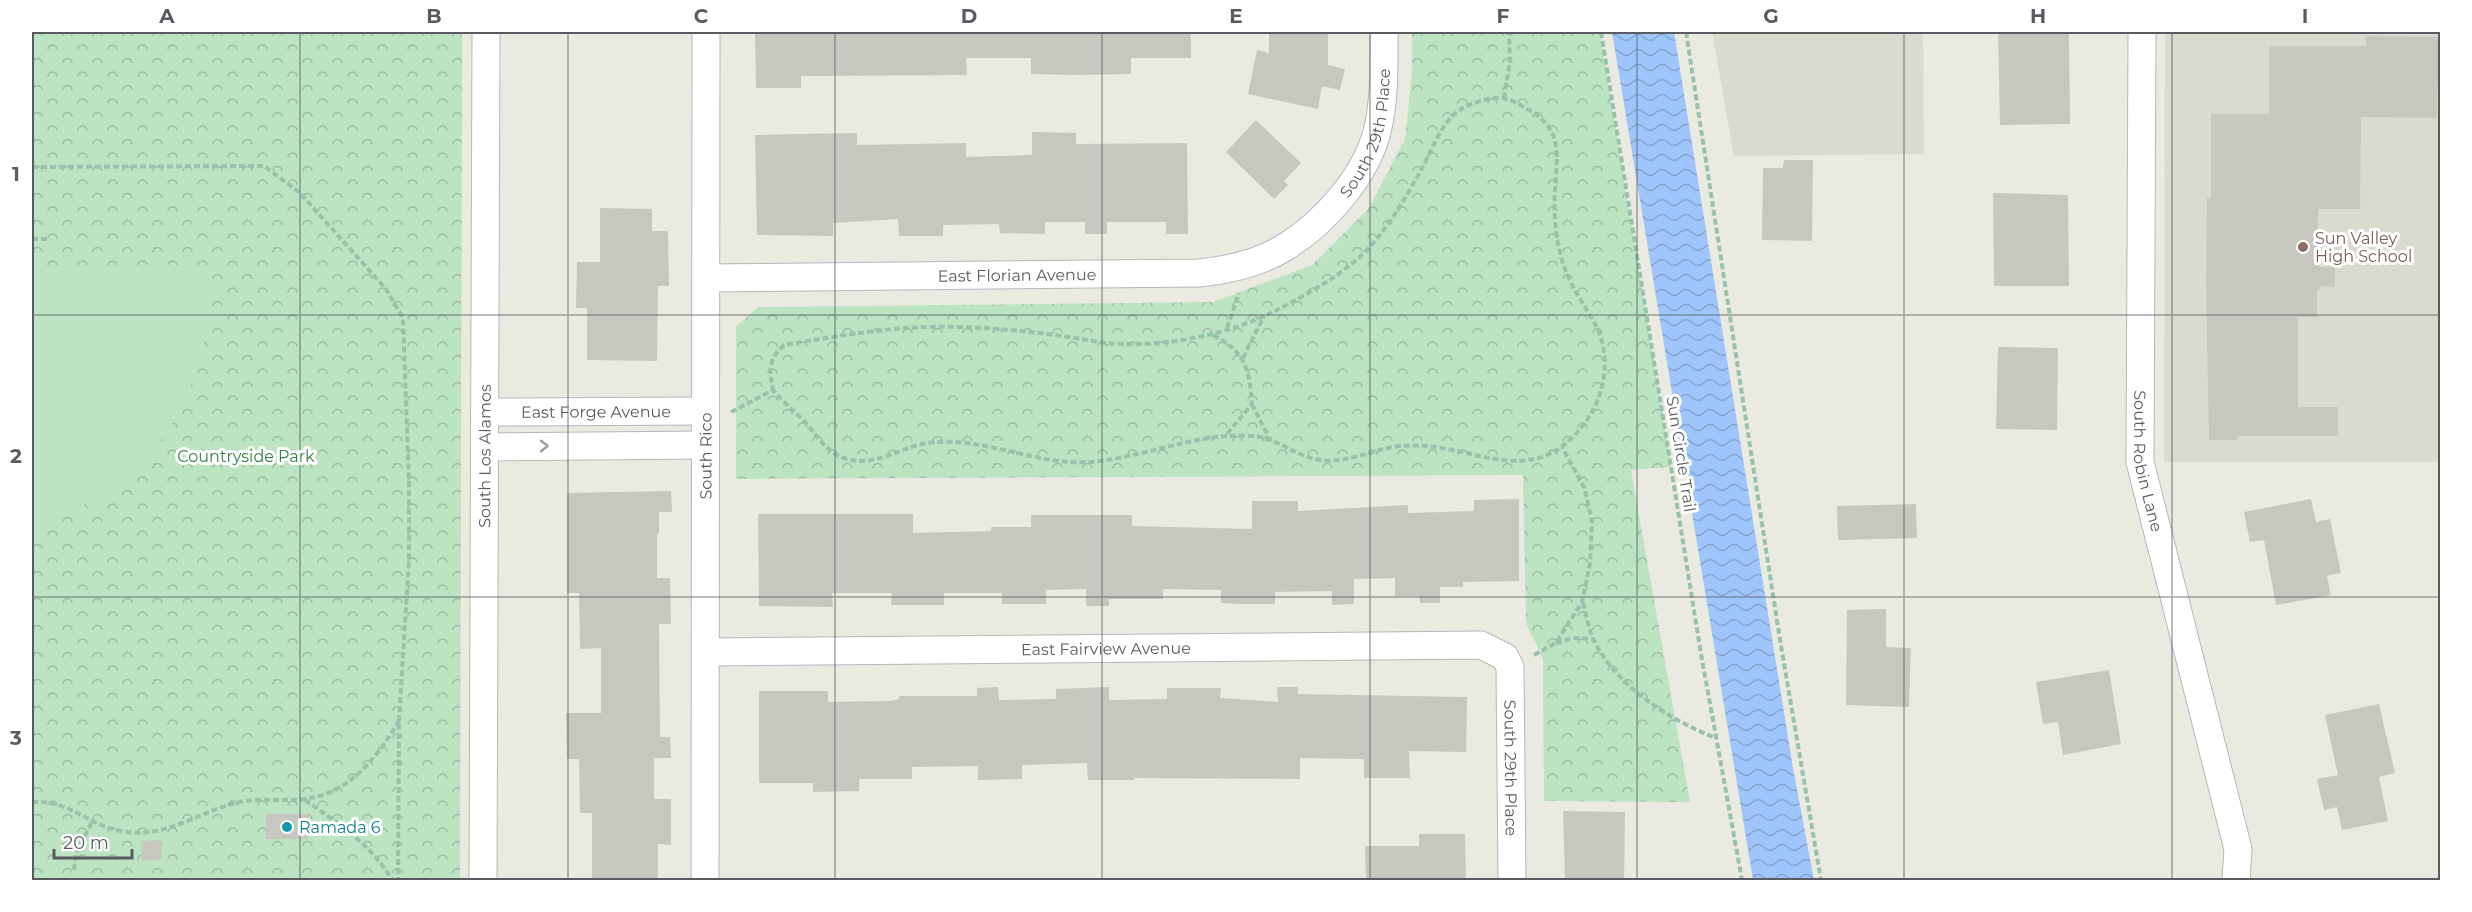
<svg xmlns="http://www.w3.org/2000/svg" width="2472" height="912" font-family="Montserrat,sans-serif">
<defs>
<pattern id="park-crowns" width="20" height="18" patternUnits="userSpaceOnUse" patternTransform="scale(1.5)"><rect width="20" height="18" fill="#bce3c2"/><path d="M2 6a3 3 0 1 1 6 0M12 15a3 3 0 1 1 6 0" fill="none" stroke="#9cbba1"/></pattern>
<pattern id="water-waves" width="16" height="10" patternUnits="userSpaceOnUse" patternTransform="scale(1.5)"><rect width="16" height="10" fill="#9fc6fc"/><path d="M0 5q4-4 8 0t8 0" fill="none" stroke="#85a4cf"/></pattern>
</defs>
<rect width="100%" height="100%" fill="#ebeae0"/>
<path fill="#dbdace" d="M 1712,32 L 1923,32 L 1924,154 L 1734,156 Z
M 2165,32 L 2440,32 L 2440,462 L 2164,462 Z"/>
<path fill="url(#park-crowns)" d="M 32,32 L 462,32 L 460,880 L 32,880 Z
M 1412,32 L 1600,32 L 1671,467 L 1631,470 L 1690,802 L 1544,801 L 1543,658 L 1526,624 L 1523,475 L 736,479 L 736,327 L 758,307 L 1213,302 L 1312,265 L 1369,208 L 1405,139 L 1412,72 Z"/>
<path fill="#bce3c2" d="M 56,265 L 210,265 C 209,290 210,318 204,343 C 182,441 124,495 32,528 L 32,269 L 56,269 Z"/>
<path fill="url(#water-waves)" d="M 1612,32 L 1674,32 L 1793,768 L 1814,880 L 1753,880 Z"/>
<path fill="#c8c7bf" d="M 755,32 L 1191,32 L 1191,58 L 1131,58 L 1131,74 L 1076,75 L 1031,74 L 1031,58 L 966,58 L 967,75 L 801,76 L 801,88 L 756,88 Z
M 1269,32 L 1328,32 L 1328,65 L 1345,69 L 1340,90 L 1322,86 L 1318,109 L 1248,94 L 1257,50 L 1269,53 Z
M 1998,32 L 2069,32 L 2070,124 L 2000,125 Z
M 2366,36 L 2439,37 L 2437,118 L 2361,117 L 2360,209 L 2318,209 L 2318,263 L 2320,267 L 2335,267 L 2335,287 L 2320,286 L 2320,290 L 2317,290 L 2317,317 L 2298,317 L 2298,407 L 2338,407 L 2338,436 L 2238,436 L 2238,440 L 2209,440 L 2206,283 L 2207,198 L 2211,198 L 2211,114 L 2269,114 L 2269,46 L 2366,46 Z
M 1256,120 L 1301,163 L 1284,181 L 1288,185 L 1274,199 L 1226,152 Z
M 1032,132 L 1076,133 L 1076,144 L 1187,143 L 1188,234 L 1166,234 L 1166,222 L 1107,222 L 1107,234 L 1085,234 L 1085,222 L 1045,222 L 1045,234 L 1000,233 L 999,224 L 943,225 L 943,236 L 899,236 L 898,219 L 833,223 L 833,236 L 757,235 L 755,135 L 857,133 L 857,145 L 966,143 L 966,157 L 1032,155 Z
M 1784,160 L 1813,160 L 1812,241 L 1762,240 L 1763,168 L 1783,168 Z
M 1993,193 L 2068,195 L 2069,286 L 1994,286 Z
M 600,208 L 652,209 L 652,231 L 668,231 L 669,286 L 658,286 L 657,361 L 587,360 L 587,308 L 576,308 L 577,262 L 600,262 Z
M 1998,347 L 2058,348 L 2057,430 L 1996,429 Z
M 671,491 L 672,512 L 659,512 L 659,534 L 657,534 L 657,578 L 670,578 L 671,624 L 659,624 L 660,737 L 670,737 L 671,758 L 654,758 L 654,799 L 671,799 L 671,845 L 658,844 L 658,880 L 592,880 L 592,813 L 580,813 L 579,759 L 567,759 L 566,713 L 601,713 L 601,648 L 580,649 L 579,593 L 567,593 L 567,493 Z
M 1519,499 L 1519,581 L 1463,582 L 1463,587 L 1440,587 L 1440,603 L 1420,603 L 1419,596 L 1395,596 L 1395,578 L 1354,579 L 1354,604 L 1332,605 L 1332,591 L 1275,592 L 1275,604 L 1242,604 L 1221,603 L 1221,590 L 1163,589 L 1163,599 L 1109,599 L 1109,606 L 1086,606 L 1086,589 L 1046,590 L 1046,604 L 1002,604 L 1002,593 L 944,593 L 944,605 L 891,605 L 892,593 L 832,593 L 833,607 L 759,606 L 758,514 L 913,514 L 913,533 L 991,531 L 991,527 L 1031,527 L 1031,515 L 1132,515 L 1132,526 L 1252,529 L 1252,501 L 1298,501 L 1298,511 L 1408,505 L 1408,513 L 1474,511 L 1474,500 Z
M 2311,499 L 2316,522 L 2330,519 L 2341,573 L 2327,576 L 2331,595 L 2276,605 L 2264,540 L 2250,542 L 2244,512 Z
M 1916,504 L 1917,538 L 1838,540 L 1837,506 Z
M 1886,609 L 1886,647 L 1911,648 L 1909,707 L 1846,705 L 1847,610 Z
M 2109,670 L 2121,744 L 2063,755 L 2058,722 L 2043,724 L 2036,682 Z
M 998,687 L 999,700 L 1056,699 L 1056,689 L 1109,687 L 1109,700 L 1167,699 L 1167,688 L 1221,688 L 1220,698 L 1278,702 L 1277,687 L 1298,687 L 1298,694 L 1467,697 L 1466,752 L 1409,751 L 1410,778 L 1364,778 L 1364,759 L 1300,758 L 1300,779 L 1134,778 L 1134,780 L 1088,780 L 1087,763 L 1022,765 L 1022,779 L 978,780 L 978,766 L 912,767 L 912,779 L 859,779 L 859,791 L 813,792 L 813,783 L 759,783 L 759,691 L 828,691 L 828,702 L 891,701 L 899,699 L 899,696 L 977,696 L 977,688 Z
M 2379,704 L 2395,773 L 2379,777 L 2388,821 L 2342,830 L 2337,807 L 2324,810 L 2317,779 L 2338,775 L 2325,715 Z
M 1563,811 L 1625,812 L 1624,880 L 1565,880 Z
M 266,814 L 308,814 L 308,839 L 266,839 Z
M 1419,834 L 1465,834 L 1466,880 L 1366,880 L 1365,846 L 1419,846 Z
M 161,840 L 162,859 L 142,861 L 141,841 Z"/>
<g fill="none" stroke-linecap="round" stroke-linejoin="round">
<g stroke="#b6b7bc" stroke-width="29">
<g id="minor">
<path id="s1" d="M 2142,32 L 2140,462 L 2238,849 L 2236,880"/>
<path id="s2" d="M 707,278 L 1199,273 C 1229,270 1261,263 1287,246 C 1325,222 1365,177 1377,132 C 1385,99 1384,66 1384,32"/>
<path id="s3" d="M 485,412 L 705,411"/>
<path d="M 485,447 L 705,445"/>
<path id="s4" d="M 706,652 L 1481,645 L 1505,657 L 1510,667 L 1512,880"/>
<path id="s5" d="M 483,880 L 486,32"/>
<path id="s6" d="M 705,880 L 706,32"/>
</g>
</g>
<path stroke="#96c3a9" stroke-width="4" stroke-dasharray="6 3" stroke-linecap="butt" d="M 1601,32 L 1701,654 L 1742,880
M 1686,32 L 1780,640 L 1821,880
M 1504,98 L 1510,61 L 1509,32
M 32,167 L 264,166 L 299,192 L 386,289 L 403,318 L 409,483 L 409,560 L 399,720 L 398,880
M 32,239 L 50,239
M 1227,328 L 1239,293
M 1213,335 C 1246,353 1249,368 1252,404 L 1227,434
M 1243,358 L 1264,316
M 1252,404 L 1268,436
M 731,412 L 773,390 C 782,401 792,409 802,419 C 817,434 825,453 847,459 C 877,467 898,448 927,443 C 982,435 1035,466 1091,462 C 1146,457 1198,432 1253,436 C 1278,438 1296,457 1321,460 C 1348,464 1375,448 1402,446 C 1469,439 1530,496 1584,424 C 1605,397 1612,357 1596,326 C 1588,311 1578,297 1570,281 C 1557,254 1553,220 1555,190 C 1557,155 1564,129 1527,109 C 1519,104 1509,98 1499,98 C 1487,98 1470,103 1460,110 C 1441,122 1432,151 1421,170 C 1405,199 1386,232 1362,255 C 1337,278 1304,296 1275,311 C 1229,334 1174,345 1124,344 C 1103,344 1083,339 1062,336 C 1028,331 994,328 959,327 C 899,325 843,335 784,345 C 768,360 769,369 773,390
M 1583,603 C 1586,614 1588,627 1593,638 C 1613,684 1671,721 1716,738
M 1556,643 L 1573,638 L 1593,639
M 1534,655 L 1556,643 L 1582,602 L 1590,563 L 1592,521 L 1584,487 L 1562,447
M 305,800 C 339,824 371,844 392,880
M 32,802 C 70,800 86,824 121,831 C 163,840 197,813 235,803 C 258,797 281,802 304,799 C 350,794 377,757 399,721
M 74,870 L 76,853 L 92,822"/>
<use href="#minor" stroke="#fff" stroke-width="27"/>
</g>
<defs><path id="oneway-chevron" d="M-2-3.5L2.5 0L-2 3.5" fill="none" stroke-width="1.6" stroke-linecap="round" stroke-linejoin="round" transform="scale(1.5)"/></defs>
<use stroke="#9b9da0" href="#oneway-chevron" transform="translate(544 446) rotate(-1)"/>
<path fill="none" stroke="#595b60" stroke-width="1.5" stroke-opacity="0.55" d="M 300,32 L 300,880M 568,32 L 568,880M 835,32 L 835,880M 1102,32 L 1102,880M 1370,32 L 1370,880M 1637,32 L 1637,880M 1904,32 L 1904,880M 2172,32 L 2172,880M 32,315 L 2440,315M 32,597 L 2440,597"/>
<circle fill="#8d6e63" stroke="#fff" stroke-width="2" cx="2303" cy="247" r="6"/>
<circle fill="#0f9aa8" stroke="#fff" stroke-width="2" cx="287" cy="827" r="6"/>
<g text-anchor="middle" dominant-baseline="central" stroke-width="6" stroke-linejoin="round" paint-order="stroke">
<g font-size="16" fill="#595b60" stroke="#fff">
<text stroke="none"><textPath href="#s2" startOffset="729">South 29th Place</textPath></text>
<text stroke="none"><textPath href="#s2" startOffset="310">East Florian Avenue</textPath></text>
<text stroke="none"><textPath href="#s3" startOffset="111">East Forge Avenue</textPath></text>
<text transform="translate(1681 454) rotate(81)">Sun Circle Trail</text>
<text stroke="none"><textPath href="#s5" startOffset="424">South Los Alamos</textPath></text>
<text stroke="none"><textPath href="#s6" startOffset="424">South Rico</textPath></text>
<text stroke="none"><textPath href="#s1" startOffset="430">South Robin Lane</textPath></text>
<text stroke="none"><textPath href="#s4" startOffset="400">East Fairview Avenue</textPath></text>
<text stroke="none"><textPath href="#s4" startOffset="914">South 29th Place</textPath></text>
</g>
<g font-size="16" fill="#785e54" stroke="#fff" text-anchor="start">
<text x="2315" y="238">Sun Valley<tspan x="2315" dy="18">High School</tspan></text>
</g>
<g font-size="16" fill="#368145" stroke="#fff">
<text x="246" y="456">Countryside Park</text>
</g>
<g font-size="16" fill="#0d838f" stroke="#fff" text-anchor="start">
<text x="299" y="827">Ramada 6</text>
</g>
</g>
<rect width="2472" height="912" fill="none" stroke="#ffffff" stroke-width="66"/>
<path d="M54 849v9h78v-9" fill="none" stroke="#595b60" stroke-width="3"/>
<text x="63" y="849" font-size="18" fill="#595b60" stroke="#ffffff" stroke-width="4.5" paint-order="stroke">20 m</text>
<rect x="33" y="33" width="2406" height="846" fill="none" stroke="#595b60" stroke-width="2"/>
<g font-size="20" text-anchor="middle" font-weight="bold" fill="#595b60">
<text x="167" y="23">A</text>
<text x="434" y="23">B</text>
<text x="701" y="23">C</text>
<text x="969" y="23">D</text>
<text x="1236" y="23">E</text>
<text x="1503" y="23">F</text>
<text x="1771" y="23">G</text>
<text x="2038" y="23">H</text>
<text x="2305" y="23">I</text>
<text x="16" y="181">1</text>
<text x="16" y="463">2</text>
<text x="16" y="745">3</text>
</g>
</svg>
